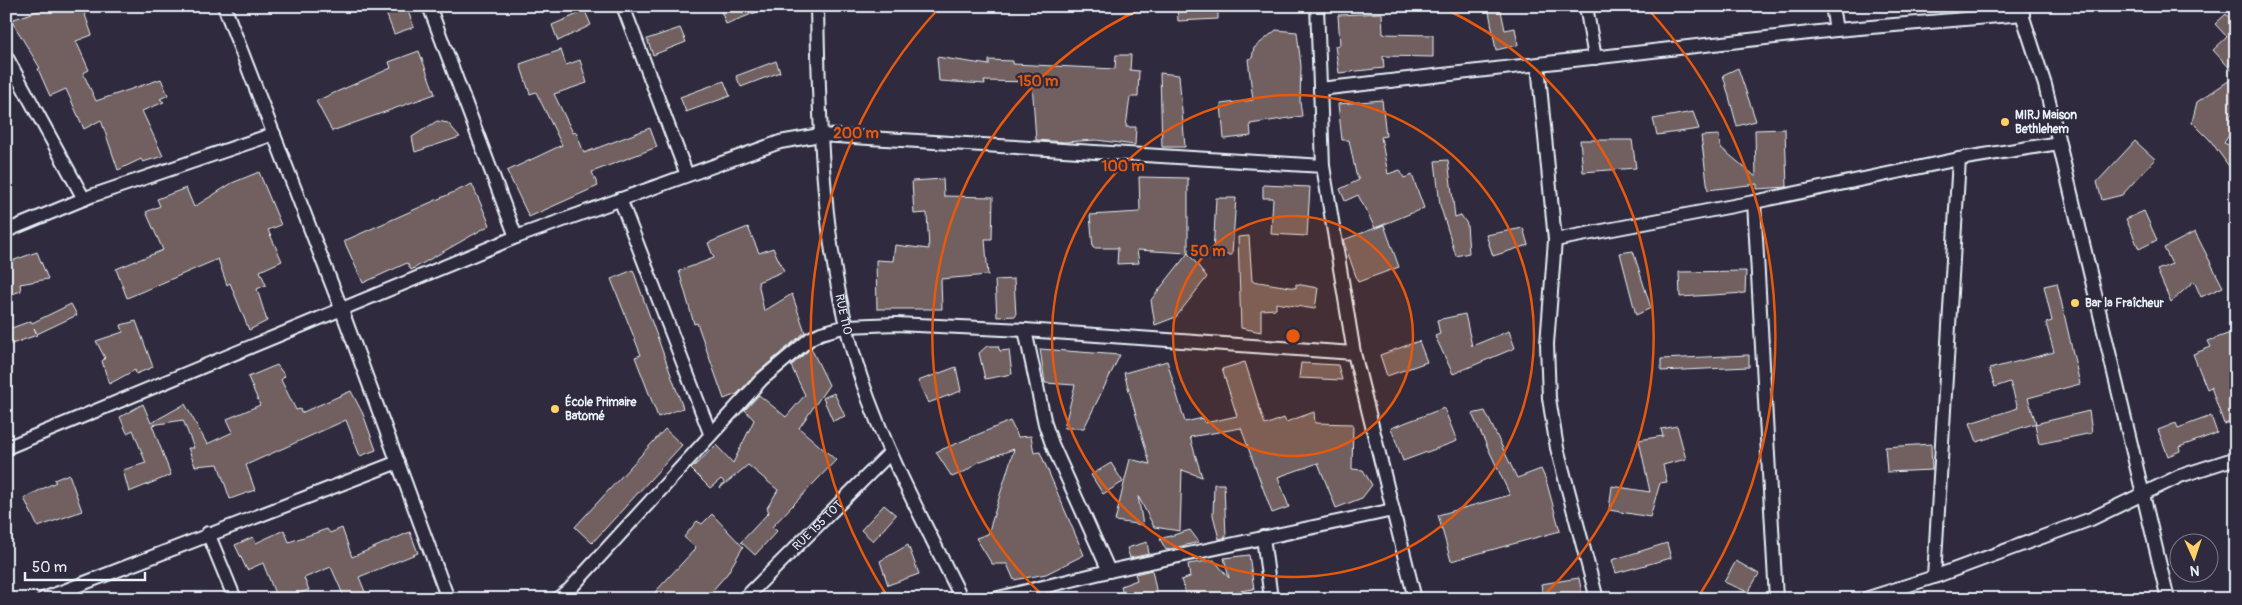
<svg xmlns="http://www.w3.org/2000/svg" width="2242" height="605" font-family="Pangolin,sans-serif">
<rect width="100%" height="100%" fill="#2f2a3d"/>
<filter id="ink" filterUnits="userSpaceOnUse"><feTurbulence type="fractalNoise" baseFrequency=".02" numOctaves="2"/><feDisplacementMap in="SourceGraphic" scale="10" xChannelSelector="R" yChannelSelector="G"/><feConvolveMatrix kernelMatrix="1 2 1 2 8 2 1 2 1" color-interpolation-filters="sRGB"/></filter>
<g filter="url(#ink)">
<path fill="#71615e" stroke="#e8f1f8" d="M 53,6 L 82,6 L 92,35 L 76,41 L 89,70 L 83,73 L 96,101 L 161,79 L 168,95 L 160,99 L 164,102 L 142,111 L 163,156 L 143,162 L 141,159 L 118,170 L 101,120 L 84,129 L 66,89 L 50,96 L 38,69 L 40,68 L 11,20 Z
M 406,6 L 414,27 L 394,34 L 386,13 Z
M 719,6 L 770,6 L 770,7 L 726,24 Z
M 1177,6 L 1218,6 L 1218,19 L 1178,21 Z
M 1488,6 L 1500,6 L 1505,30 L 1515,28 L 1518,45 L 1496,50 Z
M 585,11 L 591,25 L 558,41 L 552,25 Z
M 1382,13 L 1383,34 L 1433,35 L 1433,57 L 1383,56 L 1384,68 L 1339,73 L 1335,46 L 1340,45 L 1338,15 Z
M 2226,14 L 2236,26 L 2236,75 L 2213,50 L 2227,37 L 2215,24 Z
M 680,28 L 686,42 L 653,55 L 647,39 Z
M 1276,30 L 1297,32 L 1301,66 L 1300,102 L 1302,116 L 1250,124 L 1251,136 L 1224,139 L 1221,104 L 1253,100 L 1248,59 L 1252,58 L 1254,48 Z
M 561,50 L 566,65 L 580,60 L 587,83 L 554,94 L 573,133 L 576,132 L 584,153 L 650,128 L 657,147 L 592,172 L 598,186 L 529,217 L 507,171 L 562,145 L 536,92 L 530,94 L 520,64 Z
M 419,51 L 435,94 L 332,131 L 316,101 L 391,68 L 389,62 Z
M 1116,55 L 1131,55 L 1130,70 L 1139,71 L 1138,97 L 1130,97 L 1126,127 L 1136,127 L 1135,145 L 1096,140 L 1064,142 L 1036,140 L 1032,82 L 984,81 L 985,84 L 939,81 L 937,57 L 989,65 L 989,60 L 1013,61 L 1013,64 L 1115,69 Z
M 776,61 L 780,72 L 741,87 L 736,76 Z
M 1738,68 L 1756,121 L 1737,126 L 1723,75 Z
M 1160,73 L 1179,75 L 1185,147 L 1162,147 Z
M 2236,76 L 2236,109 L 2230,116 L 2233,129 L 2224,143 L 2236,148 L 2236,176 L 2210,140 L 2192,122 L 2197,102 Z
M 724,81 L 730,96 L 686,112 L 680,97 Z
M 1382,100 L 1386,136 L 1381,137 L 1388,174 L 1400,170 L 1404,178 L 1412,175 L 1424,208 L 1375,228 L 1358,195 L 1345,201 L 1340,189 L 1359,180 L 1356,174 L 1349,140 L 1342,140 L 1338,104 Z
M 1693,112 L 1699,129 L 1657,135 L 1653,119 Z
M 437,121 L 448,123 L 460,137 L 415,152 L 412,137 Z
M 1785,129 L 1787,187 L 1757,189 L 1757,184 L 1708,190 L 1701,136 L 1719,135 L 1720,147 L 1756,177 L 1755,130 Z
M 1580,140 L 1632,140 L 1636,168 L 1583,172 Z
M 2135,141 L 2155,159 L 2122,195 L 2102,200 L 2097,182 Z
M 1448,160 L 1455,217 L 1461,215 L 1467,224 L 1469,253 L 1456,256 L 1440,205 L 1435,161 Z
M 259,172 L 281,225 L 268,230 L 282,261 L 260,271 L 266,285 L 257,289 L 267,321 L 249,330 L 230,283 L 227,285 L 218,259 L 127,298 L 116,269 L 163,250 L 146,212 L 160,206 L 157,199 L 186,188 L 194,207 L 232,183 Z
M 1139,177 L 1188,178 L 1188,253 L 1137,250 L 1139,263 L 1117,264 L 1118,248 L 1093,248 L 1090,215 L 1140,212 Z
M 943,179 L 944,196 L 993,197 L 992,239 L 985,239 L 988,275 L 941,279 L 942,309 L 877,309 L 876,260 L 893,261 L 895,245 L 929,249 L 927,213 L 914,214 L 912,181 Z
M 472,184 L 490,225 L 411,270 L 407,263 L 363,283 L 344,241 Z
M 1263,185 L 1310,187 L 1307,236 L 1271,234 L 1273,198 L 1263,198 Z
M 1216,198 L 1236,198 L 1232,255 L 1213,254 Z
M 2144,211 L 2157,240 L 2139,249 L 2126,219 Z
M 1384,225 L 1399,267 L 1358,282 L 1343,240 Z
M 748,227 L 759,253 L 773,248 L 784,271 L 758,282 L 764,311 L 792,294 L 805,332 L 757,373 L 737,394 L 724,399 L 697,323 L 694,324 L 679,271 L 714,258 L 708,243 Z
M 1523,228 L 1528,245 L 1493,256 L 1486,235 Z
M 2195,232 L 2223,287 L 2201,297 L 2194,281 L 2171,302 L 2157,270 L 2172,264 L 2164,248 Z
M 1249,236 L 1252,281 L 1296,288 L 1296,284 L 1318,288 L 1315,309 L 1276,303 L 1276,309 L 1261,310 L 1261,332 L 1241,328 L 1238,237 Z
M 1633,251 L 1651,308 L 1636,315 L 1620,253 Z
M 37,252 L 48,279 L 20,284 L 21,291 L 6,296 L 6,263 Z
M 1188,253 L 1207,277 L 1176,317 L 1155,325 L 1151,300 Z
M 633,270 L 683,408 L 658,417 L 635,357 L 641,355 L 611,279 Z
M 1746,271 L 1745,293 L 1680,297 L 1679,272 Z
M 1014,279 L 1016,316 L 997,317 L 995,280 Z
M 2057,283 L 2080,384 L 2028,398 L 2036,423 L 1977,442 L 1970,423 L 2018,408 L 2010,382 L 1995,387 L 1989,369 L 2054,352 L 2046,323 L 2052,321 L 2044,286 Z
M 71,304 L 77,315 L 37,334 L 34,328 L 37,335 L 6,346 L 6,330 L 31,321 L 32,323 Z
M 1465,314 L 1472,346 L 1509,331 L 1515,348 L 1453,374 L 1435,336 L 1440,334 L 1437,320 Z
M 136,321 L 153,367 L 136,374 L 135,370 L 109,384 L 102,361 L 105,358 L 96,341 L 123,332 L 121,325 Z
M 2236,331 L 2236,420 L 2224,424 L 2211,387 L 2207,389 L 2193,354 L 2211,347 L 2208,341 Z
M 1419,341 L 1427,362 L 1387,376 L 1380,355 Z
M 987,346 L 998,346 L 1000,351 L 1009,350 L 1012,374 L 985,379 L 979,353 Z
M 811,348 L 829,385 L 799,428 L 836,460 L 772,527 L 777,531 L 755,555 L 741,542 L 769,512 L 767,508 L 778,490 L 748,465 L 720,488 L 724,482 L 721,479 L 710,488 L 691,469 L 716,445 L 733,463 L 754,420 L 745,410 L 759,395 L 786,417 L 805,395 L 791,366 Z
M 1040,349 L 1120,355 L 1084,428 L 1064,428 L 1075,385 L 1045,383 Z
M 1749,355 L 1749,367 L 1661,371 L 1661,359 Z
M 1167,361 L 1185,422 L 1203,418 L 1205,423 L 1237,416 L 1222,369 L 1245,362 L 1265,425 L 1284,418 L 1286,422 L 1314,412 L 1315,423 L 1353,424 L 1352,469 L 1363,470 L 1372,485 L 1362,498 L 1336,508 L 1318,463 L 1278,477 L 1289,507 L 1272,513 L 1241,428 L 1190,437 L 1202,477 L 1182,470 L 1180,531 L 1154,527 L 1138,496 L 1143,525 L 1115,521 L 1130,459 L 1150,464 L 1124,373 Z
M 1301,363 L 1338,365 L 1342,380 L 1299,378 Z
M 277,365 L 285,376 L 281,380 L 296,410 L 300,409 L 301,413 L 351,391 L 363,414 L 376,450 L 360,456 L 346,420 L 246,465 L 255,490 L 230,499 L 218,464 L 195,466 L 188,448 L 194,448 L 183,420 L 152,425 L 171,475 L 129,492 L 123,470 L 146,463 L 133,430 L 127,433 L 120,417 L 143,404 L 151,423 L 185,404 L 207,444 L 233,432 L 227,419 L 260,405 L 248,377 Z
M 956,367 L 961,391 L 928,403 L 918,381 Z
M 834,393 L 845,416 L 833,421 L 823,398 Z
M 1444,408 L 1457,441 L 1403,461 L 1391,428 Z
M 1485,411 L 1517,478 L 1541,469 L 1546,480 L 1560,531 L 1451,561 L 1438,515 L 1510,495 L 1472,414 Z
M 2089,411 L 2092,433 L 2039,444 L 2035,424 Z
M 2211,416 L 2217,433 L 2179,447 L 2180,451 L 2168,456 L 2158,430 L 2176,423 L 2178,428 Z
M 1010,421 L 1018,437 L 1031,436 L 1034,453 L 1040,452 L 1084,555 L 1046,574 L 1014,580 L 1007,564 L 992,564 L 976,538 L 988,534 L 1014,449 L 978,462 L 966,471 L 952,477 L 936,452 Z
M 1677,426 L 1686,459 L 1663,465 L 1667,482 L 1660,483 L 1650,517 L 1609,510 L 1612,486 L 1650,492 L 1639,440 L 1663,436 L 1661,429 Z
M 665,429 L 682,445 L 592,543 L 575,527 Z
M 1931,444 L 1932,470 L 1887,472 L 1885,447 Z
M 1111,463 L 1123,482 L 1103,494 L 1091,475 Z
M 69,474 L 82,511 L 38,527 L 24,498 L 56,482 L 54,480 Z
M 1214,484 L 1224,484 L 1226,537 L 1219,539 L 1213,515 Z
M 884,505 L 896,515 L 873,541 L 861,530 Z
M 712,514 L 743,547 L 727,574 L 705,599 L 664,599 L 655,592 L 696,548 L 684,537 L 697,521 L 702,524 Z
M 342,528 L 352,557 L 410,532 L 418,553 L 359,577 L 368,599 L 345,599 L 331,567 L 304,578 L 309,590 L 284,599 L 277,599 L 263,563 L 247,570 L 235,545 L 253,537 L 256,543 L 284,530 L 289,542 L 327,529 L 330,533 Z
M 1190,530 L 1199,542 L 1166,550 L 1160,539 Z
M 1147,542 L 1149,554 L 1130,558 L 1127,548 Z
M 1667,543 L 1671,558 L 1616,573 L 1612,560 Z
M 908,545 L 919,574 L 888,585 L 880,561 Z
M 1249,555 L 1254,589 L 1204,596 L 1205,599 L 1188,599 L 1181,580 L 1190,577 L 1188,564 L 1214,560 L 1229,578 L 1224,558 Z
M 1736,561 L 1759,574 L 1748,592 L 1724,582 Z
M 1152,570 L 1158,599 L 1123,596 L 1121,586 L 1137,580 L 1135,574 Z
M 1579,578 L 1583,599 L 1543,599 L 1541,584 Z"/>
<g fill="none" stroke-linecap="round" stroke-linejoin="round">
<g stroke="#e8f1f8" stroke-width="16">
<g id="street">
<path d="M 224,6 L 341,308 L 448,599"/>
<path d="M 429,6 L 516,237"/>
<path d="M 623,6 L 687,175"/>
<path id="s1" d="M 817,6 C 819,128 822,261 861,378 C 887,455 926,526 962,599"/>
<path d="M 1317,6 L 1323,166 L 1354,353 L 1415,599"/>
<path d="M 1586,6 L 1595,58"/>
<path d="M 1832,6 L 1836,30"/>
<path d="M 2233,6 L 2236,9"/>
<path d="M 2020,8 L 2045,85 L 2059,143 L 2168,599"/>
<path d="M 6,56 L 84,199"/>
<path d="M 1538,65 L 1555,240 L 1547,344 L 1549,398 L 1557,448 L 1597,599"/>
<path d="M 1320,89 L 1836,30 L 2023,14"/>
<path d="M 620,199 L 710,433"/>
<path d="M 1754,202 L 1776,599"/>
<path d="M 6,231 L 91,196 L 274,134"/>
<path d="M 1555,240 L 1754,202 L 1959,159 L 2059,143"/>
<path d="M 1025,330 L 1045,424 L 1052,444 L 1109,571"/>
<path d="M 6,448 L 516,237 L 780,142 L 820,135 L 1323,166"/>
<path d="M 208,533 L 235,599"/>
<path d="M 1263,537 L 1271,599"/>
<path d="M 1934,577 L 1959,159"/>
<path d="M 43,599 L 398,462"/>
<path d="M 557,599 L 570,589 L 762,379 L 811,338 L 821,333 L 847,326 L 896,324 L 1025,330 L 1354,353"/>
<path id="s2" d="M 744,599 L 890,453"/>
<path d="M 994,599 L 1109,571 L 1393,510"/>
<path d="M 1865,599 L 1934,577 L 2091,519 L 2180,476 L 2236,458"/>
</g>
</g>
<use href="#street" stroke="#2f2a3d" stroke-width="12"/>
</g>
</g>
<circle cx="1293" cy="336" r="120" fill="#e8590c" fill-opacity=".12"/>
<g fill="none" stroke="#e8590c" stroke-width="2.5">
<circle cx="1293" cy="336" r="120"/>
<circle cx="1293" cy="336" r="241"/>
<path d="M1045 598A361 361 0 0 1 1143 8M1443 8A361 361 0 0 1 1541 598"/>
<path d="M889 599A482 482 0 0 1 940 7M1646 7A482 482 0 0 1 1697 599"/>
</g>
<g fill="#ffd166" stroke="#2f2a3d" stroke-width="2">
<circle cx="2005" cy="122" r="5"/>
<circle cx="2075" cy="303" r="5"/>
<circle cx="555" cy="409" r="5"/>
</g>
<g text-anchor="middle" dominant-baseline="central" stroke-width="4.5" stroke-linejoin="round" paint-order="stroke">
<g font-size="12" font-weight="bold" fill="#e8f1f8" stroke="#2f2a3d" text-anchor="start">
<text x="2015" y="115">MIRJ Maison<tspan x="2015" dy="14">Bethlehem</tspan></text>
<text x="2085" y="303">Bar la Fraîcheur</text>
<text x="565" y="402">École Primaire<tspan x="565" dy="14">Batomé</tspan></text>
</g>
<g font-size="12" fill="#e8f1f8" stroke="#2f2a3d">
<text stroke="none"><textPath href="#s1" startOffset="310">RUE 110</textPath></text>
<text stroke="none"><textPath href="#s2" startOffset="104">RUE 155 TOT</textPath></text>
</g>
</g>
<circle cx="1293" cy="336" r="8" fill="#e8590c" stroke="#2f2a3d" stroke-width="2.5"/>
<g font-size="15" text-anchor="middle" font-weight="bold" fill="#e8590c" stroke="#2f2a3d" stroke-width="4.5" stroke-linejoin="round" paint-order="stroke">
<text x="1038" y="86">150 m</text>
<text x="856" y="138">200 m</text>
<text x="1123" y="171">100 m</text>
<text x="1208" y="256">50 m</text>
</g>
<rect width="2242" height="605" fill="none" stroke="#2f2a3d" stroke-width="25"/>
<rect x="12" y="12" width="2217" height="580" fill="none" stroke="#e8f1f8" stroke-width="2" filter="url(#ink)"/>
<g transform="translate(2194 558) rotate(177)"><circle r="24" fill="#2f2a3d" stroke="#797a88"/>
<path d="M0-4L9 19L0 12L-9 19Z" fill="#ffd166"/>
<text y="-8" font-size="14" font-weight="bold" text-anchor="middle" fill="#e8f1f8">N</text>
</g>
<path d="M25 572v8h120v-8" fill="none" stroke="#e8f1f8" stroke-width="2.5"/>
<text x="32" y="572" font-size="15" fill="#e8f1f8" stroke="#2f2a3d" stroke-width="4" paint-order="stroke">50 m</text>
</svg>
